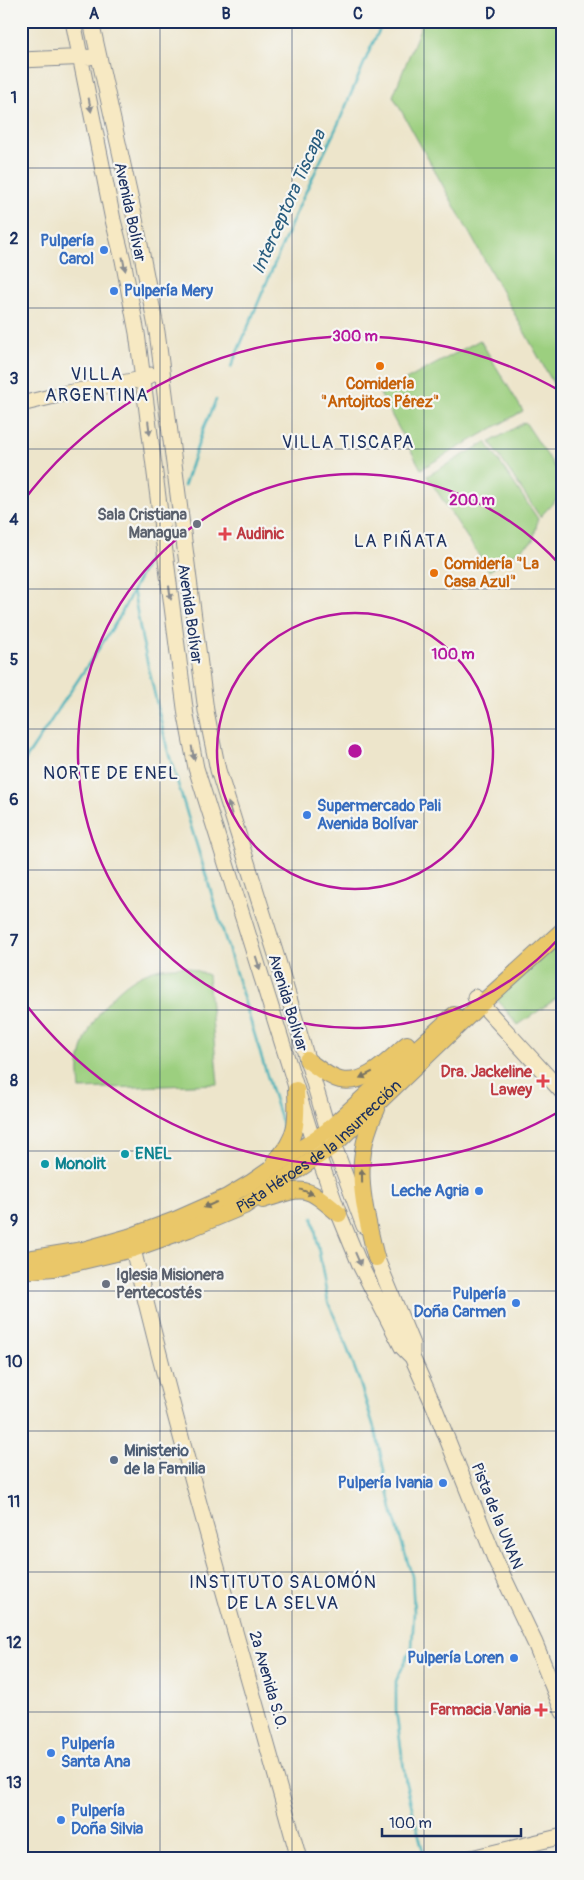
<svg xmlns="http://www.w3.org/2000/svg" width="584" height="1880" font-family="Pangolin,sans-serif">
<rect width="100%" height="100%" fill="#f6f6f2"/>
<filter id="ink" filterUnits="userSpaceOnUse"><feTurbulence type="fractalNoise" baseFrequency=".02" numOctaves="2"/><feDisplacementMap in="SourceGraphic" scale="10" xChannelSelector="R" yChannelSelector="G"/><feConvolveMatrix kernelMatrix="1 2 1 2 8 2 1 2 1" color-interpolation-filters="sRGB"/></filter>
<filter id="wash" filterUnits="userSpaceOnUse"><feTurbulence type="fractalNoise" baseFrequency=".0096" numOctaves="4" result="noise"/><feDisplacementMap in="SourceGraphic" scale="20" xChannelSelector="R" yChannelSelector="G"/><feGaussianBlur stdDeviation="1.12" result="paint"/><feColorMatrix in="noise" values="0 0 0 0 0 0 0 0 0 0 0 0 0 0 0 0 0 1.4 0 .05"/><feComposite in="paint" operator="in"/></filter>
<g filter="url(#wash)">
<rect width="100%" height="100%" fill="#ede5cb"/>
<path fill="#9ccf7f" stroke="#5c7f6e" d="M 423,21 L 563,21 L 563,401 L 393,96 Z
M 480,340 L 523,411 L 421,469 L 380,394 Z
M 525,422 L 563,479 L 563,492 L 540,517 L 490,442 Z
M 486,442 L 538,519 L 533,541 L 489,571 L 427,476 Z
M 563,941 L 563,994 L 518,1025 L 495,997 Z
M 184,966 L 208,975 L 218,1084 L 80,1089 C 79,1079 78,1069 80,1058 C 87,1020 121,976 161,968 C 169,967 177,967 184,966 Z"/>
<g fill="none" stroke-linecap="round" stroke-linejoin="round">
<path stroke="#40b0b9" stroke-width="2.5" d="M 231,367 L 298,208 L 339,122 L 371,47 L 384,21
M 184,486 L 204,427 L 216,400
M 133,589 L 142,639 L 167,748 L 285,1134
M 21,766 L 119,618 L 156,544
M 313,1218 L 328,1302 L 340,1329 L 359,1380 L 377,1437 L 393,1514 L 412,1576 L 414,1612 L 412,1647 L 396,1681 L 396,1711 L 406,1784 L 425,1859"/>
</g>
</g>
<g filter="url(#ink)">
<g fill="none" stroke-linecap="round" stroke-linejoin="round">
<g stroke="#848a94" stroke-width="17">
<path id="secondary" d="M 73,21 L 113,220 L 123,260 L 137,333 L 186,716 L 196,768 L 313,1141 L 339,1214 L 360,1265 L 402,1347 L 412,1357 L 434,1406 L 495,1559 L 535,1643 L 563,1712
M 91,21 L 135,219 L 157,332 L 206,711 L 218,770 L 278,961 L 328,1130 L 364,1226
M 21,60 L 90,57
M 21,404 L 67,393 L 143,379 L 151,375
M 475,997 L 563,1093
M 372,1247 L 412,1344 L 412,1357
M 133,1249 C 182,1454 243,1656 299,1859
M 467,1859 L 563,1836"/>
</g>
<g stroke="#848a94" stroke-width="18">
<g id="primary">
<path d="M 307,1060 C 317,1067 328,1077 340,1080 C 366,1086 389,1059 407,1044"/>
<path d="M 275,1161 C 298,1139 297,1119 296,1090"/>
<path d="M 263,1200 C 305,1186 305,1185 339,1214"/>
<path d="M 376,1258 C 364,1205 350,1161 377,1109"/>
<path d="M 21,1260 L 83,1250 L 129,1237 L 175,1220 L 227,1197 L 252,1182 L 328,1130 L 454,1015"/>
<path id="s1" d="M 21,1271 L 53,1268 L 133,1249 L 189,1229 L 244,1206 L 333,1146 L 481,1004 L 563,930"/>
</g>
</g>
<use href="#secondary" stroke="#f7e9c3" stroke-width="15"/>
<use href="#primary" stroke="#eac769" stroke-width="16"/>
</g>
<defs><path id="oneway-solid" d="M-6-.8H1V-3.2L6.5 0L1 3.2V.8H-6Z" transform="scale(1.25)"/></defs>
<g fill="#898c90">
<use href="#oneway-solid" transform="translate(90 105) rotate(79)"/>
<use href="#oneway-solid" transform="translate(124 264) rotate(78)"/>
<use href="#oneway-solid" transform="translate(149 428) rotate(83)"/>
<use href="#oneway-solid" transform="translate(170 593) rotate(82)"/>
<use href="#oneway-solid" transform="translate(193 753) rotate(79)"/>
<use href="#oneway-solid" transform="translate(230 809) rotate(-107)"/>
<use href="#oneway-solid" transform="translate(258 963) rotate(72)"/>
<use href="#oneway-solid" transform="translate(358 1259) rotate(67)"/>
</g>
<g fill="#787363">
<use href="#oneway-solid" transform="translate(366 1075) rotate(154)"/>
<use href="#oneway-solid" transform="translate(362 1176) rotate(-91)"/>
<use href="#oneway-solid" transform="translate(307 1192) rotate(20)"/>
<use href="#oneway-solid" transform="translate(210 1205) rotate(156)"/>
</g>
</g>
<path fill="none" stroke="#1b2f5e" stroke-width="1" stroke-opacity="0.55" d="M 160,21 L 160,1859M 292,21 L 292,1859M 424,21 L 424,1859M 21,168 L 563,168M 21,308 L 563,308M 21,449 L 563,449M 21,589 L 563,589M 21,729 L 563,729M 21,870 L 563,870M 21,1010 L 563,1010M 21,1151 L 563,1151M 21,1291 L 563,1291M 21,1431 L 563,1431M 21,1572 L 563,1572M 21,1712 L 563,1712"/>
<g fill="none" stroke="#b5179e" stroke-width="2.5">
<circle cx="355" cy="751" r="138"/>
<path d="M562 935A277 277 0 1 1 562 567"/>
<path d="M562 1110A415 415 0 0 1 21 998M21 504A415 415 0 0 1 562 392"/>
</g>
<g fill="#3f7fe0" stroke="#f6f6f2" stroke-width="2">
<circle cx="104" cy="250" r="5"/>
<circle cx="114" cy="291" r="5"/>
<circle cx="307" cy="815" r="5"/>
<circle cx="479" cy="1191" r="5"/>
<circle cx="516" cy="1303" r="5"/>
<circle cx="443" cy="1483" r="5"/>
<circle cx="514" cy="1658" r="5"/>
<circle cx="51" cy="1753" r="5"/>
<circle cx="61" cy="1820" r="5"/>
</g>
<g fill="#e8710a" stroke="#f6f6f2" stroke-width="2">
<circle cx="380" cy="366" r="5"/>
<circle cx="434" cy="573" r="5"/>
</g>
<g fill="#6b7280" stroke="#f6f6f2" stroke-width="2">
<circle cx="197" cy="524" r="5"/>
<circle cx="106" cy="1284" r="5"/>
</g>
<g fill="#e0444e" stroke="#f6f6f2" stroke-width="2">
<path d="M222.5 526.5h5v5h5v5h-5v5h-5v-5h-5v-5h5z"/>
<path d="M540.5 1073.5h5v5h5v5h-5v5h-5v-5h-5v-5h5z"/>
<path d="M538.5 1702.5h5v5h5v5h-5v5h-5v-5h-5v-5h5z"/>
</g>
<g fill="#0f9aa8" stroke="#f6f6f2" stroke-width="2">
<circle cx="125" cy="1154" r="5"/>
<circle cx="45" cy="1164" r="5"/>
</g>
<circle fill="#5c6f8a" stroke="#f6f6f2" stroke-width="2" cx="114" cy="1460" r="5"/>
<g text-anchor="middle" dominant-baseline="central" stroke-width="4.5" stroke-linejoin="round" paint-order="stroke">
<g font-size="16" fill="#1b2f5e" stroke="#f6f6f2">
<text transform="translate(130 212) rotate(78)">Avenida Bolívar</text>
<text transform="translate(190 614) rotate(82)">Avenida Bolívar</text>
<text transform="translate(288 1003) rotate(73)">Avenida Bolívar</text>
<text stroke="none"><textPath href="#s1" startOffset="329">Pista Héroes de la Insurrección</textPath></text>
<text transform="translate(497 1516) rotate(68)">Pista de la UNAN</text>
<text transform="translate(268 1680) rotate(74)">2a Avenida S.O.</text>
</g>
<g font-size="16" font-weight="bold" fill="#366cbe" stroke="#f6f6f2" text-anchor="end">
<text x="94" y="241">Pulpería<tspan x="94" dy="18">Carol</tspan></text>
<text x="124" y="291" text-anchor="start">Pulpería Mery</text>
<text x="317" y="806" text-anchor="start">Supermercado Pali<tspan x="317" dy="18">Avenida Bolívar</tspan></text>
<text x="469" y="1191">Leche Agria</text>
<text x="506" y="1294">Pulpería<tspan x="506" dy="18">Doña Carmen</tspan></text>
<text x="433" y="1483">Pulpería Ivania</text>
<text x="504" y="1658">Pulpería Loren</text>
<text x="61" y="1744" text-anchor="start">Pulpería<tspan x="61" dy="18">Santa Ana</tspan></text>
<text x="71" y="1811" text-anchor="start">Pulpería<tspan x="71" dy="18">Doña Silvia</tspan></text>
</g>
<g font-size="16" font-weight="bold" fill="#c56008" stroke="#f6f6f2">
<text x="380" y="384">Comidería<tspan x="380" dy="18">"Antojitos Pérez"</tspan></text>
<text x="444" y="564" text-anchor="start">Comidería "La<tspan x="444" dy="18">Casa Azul"</tspan></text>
</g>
<g font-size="16" font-weight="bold" fill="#5b616d" stroke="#f6f6f2" text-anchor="end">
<text x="187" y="515">Sala Cristiana<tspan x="187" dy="18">Managua</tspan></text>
<text x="116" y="1275" text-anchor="start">Iglesia Misionera<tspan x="116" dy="18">Pentecostés</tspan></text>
</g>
<g font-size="16" font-weight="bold" fill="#be3a42" stroke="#f6f6f2" text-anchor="end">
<text x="236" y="534" text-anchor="start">Audinic</text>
<text x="532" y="1072">Dra. Jackeline<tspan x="532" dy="18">Lawey</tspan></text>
<text x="531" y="1710">Farmacia Vania</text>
</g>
<g font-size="16" font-weight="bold" fill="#0d838f" stroke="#f6f6f2" text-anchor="start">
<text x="135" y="1154">ENEL</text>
<text x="55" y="1164">Monolit</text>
</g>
<g font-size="16" font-weight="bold" fill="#4e5e75" stroke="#f6f6f2" text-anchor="start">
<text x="124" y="1451">Ministerio<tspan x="124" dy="18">de la Familia</tspan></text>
</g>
<g font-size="18" font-style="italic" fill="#285c7e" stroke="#f6f6f2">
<text transform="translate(289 202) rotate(-66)">Interceptora Tiscapa</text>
</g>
<g font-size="18" letter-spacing="1" fill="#1b2f5e" stroke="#f6f6f2">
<text x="97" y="374">VILLA<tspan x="97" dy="21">ARGENTINA</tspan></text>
<text x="348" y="442">VILLA TISCAPA</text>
<text x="401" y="541">LA PIÑATA</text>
<text x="111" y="773">NORTE DE ENEL</text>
<text x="283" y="1582">INSTITUTO SALOMÓN<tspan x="283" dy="21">DE LA SELVA</tspan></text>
</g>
</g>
<circle cx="355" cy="751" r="8" fill="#b5179e" stroke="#f6f6f2" stroke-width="2.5"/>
<g font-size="15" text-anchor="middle" font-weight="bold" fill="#b5179e" stroke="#f6f6f2" stroke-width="4.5" stroke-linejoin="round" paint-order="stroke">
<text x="355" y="341">300 m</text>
<text x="472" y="505">200 m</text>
<text x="453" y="659">100 m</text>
</g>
<rect width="584" height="1880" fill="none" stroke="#f6f6f2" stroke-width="55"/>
<path d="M382 1828v8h139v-8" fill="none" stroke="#1b2f5e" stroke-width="2.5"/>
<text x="389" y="1828" font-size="15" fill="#1b2f5e" stroke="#f6f6f2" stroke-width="4" paint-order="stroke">100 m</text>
<rect x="28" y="28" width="528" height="1824" fill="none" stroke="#1b2f5e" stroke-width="2"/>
<g font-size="16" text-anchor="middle" font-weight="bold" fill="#1b2f5e">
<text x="94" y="19">A</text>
<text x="226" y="19">B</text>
<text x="358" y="19">C</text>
<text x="490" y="19">D</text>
<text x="14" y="103">1</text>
<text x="14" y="244">2</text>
<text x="14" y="384">3</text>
<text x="14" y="525">4</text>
<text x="14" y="665">5</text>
<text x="14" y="805">6</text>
<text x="14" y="946">7</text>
<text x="14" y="1086">8</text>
<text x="14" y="1226">9</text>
<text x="14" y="1367">10</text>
<text x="14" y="1507">11</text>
<text x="14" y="1648">12</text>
<text x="14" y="1788">13</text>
</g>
</svg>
